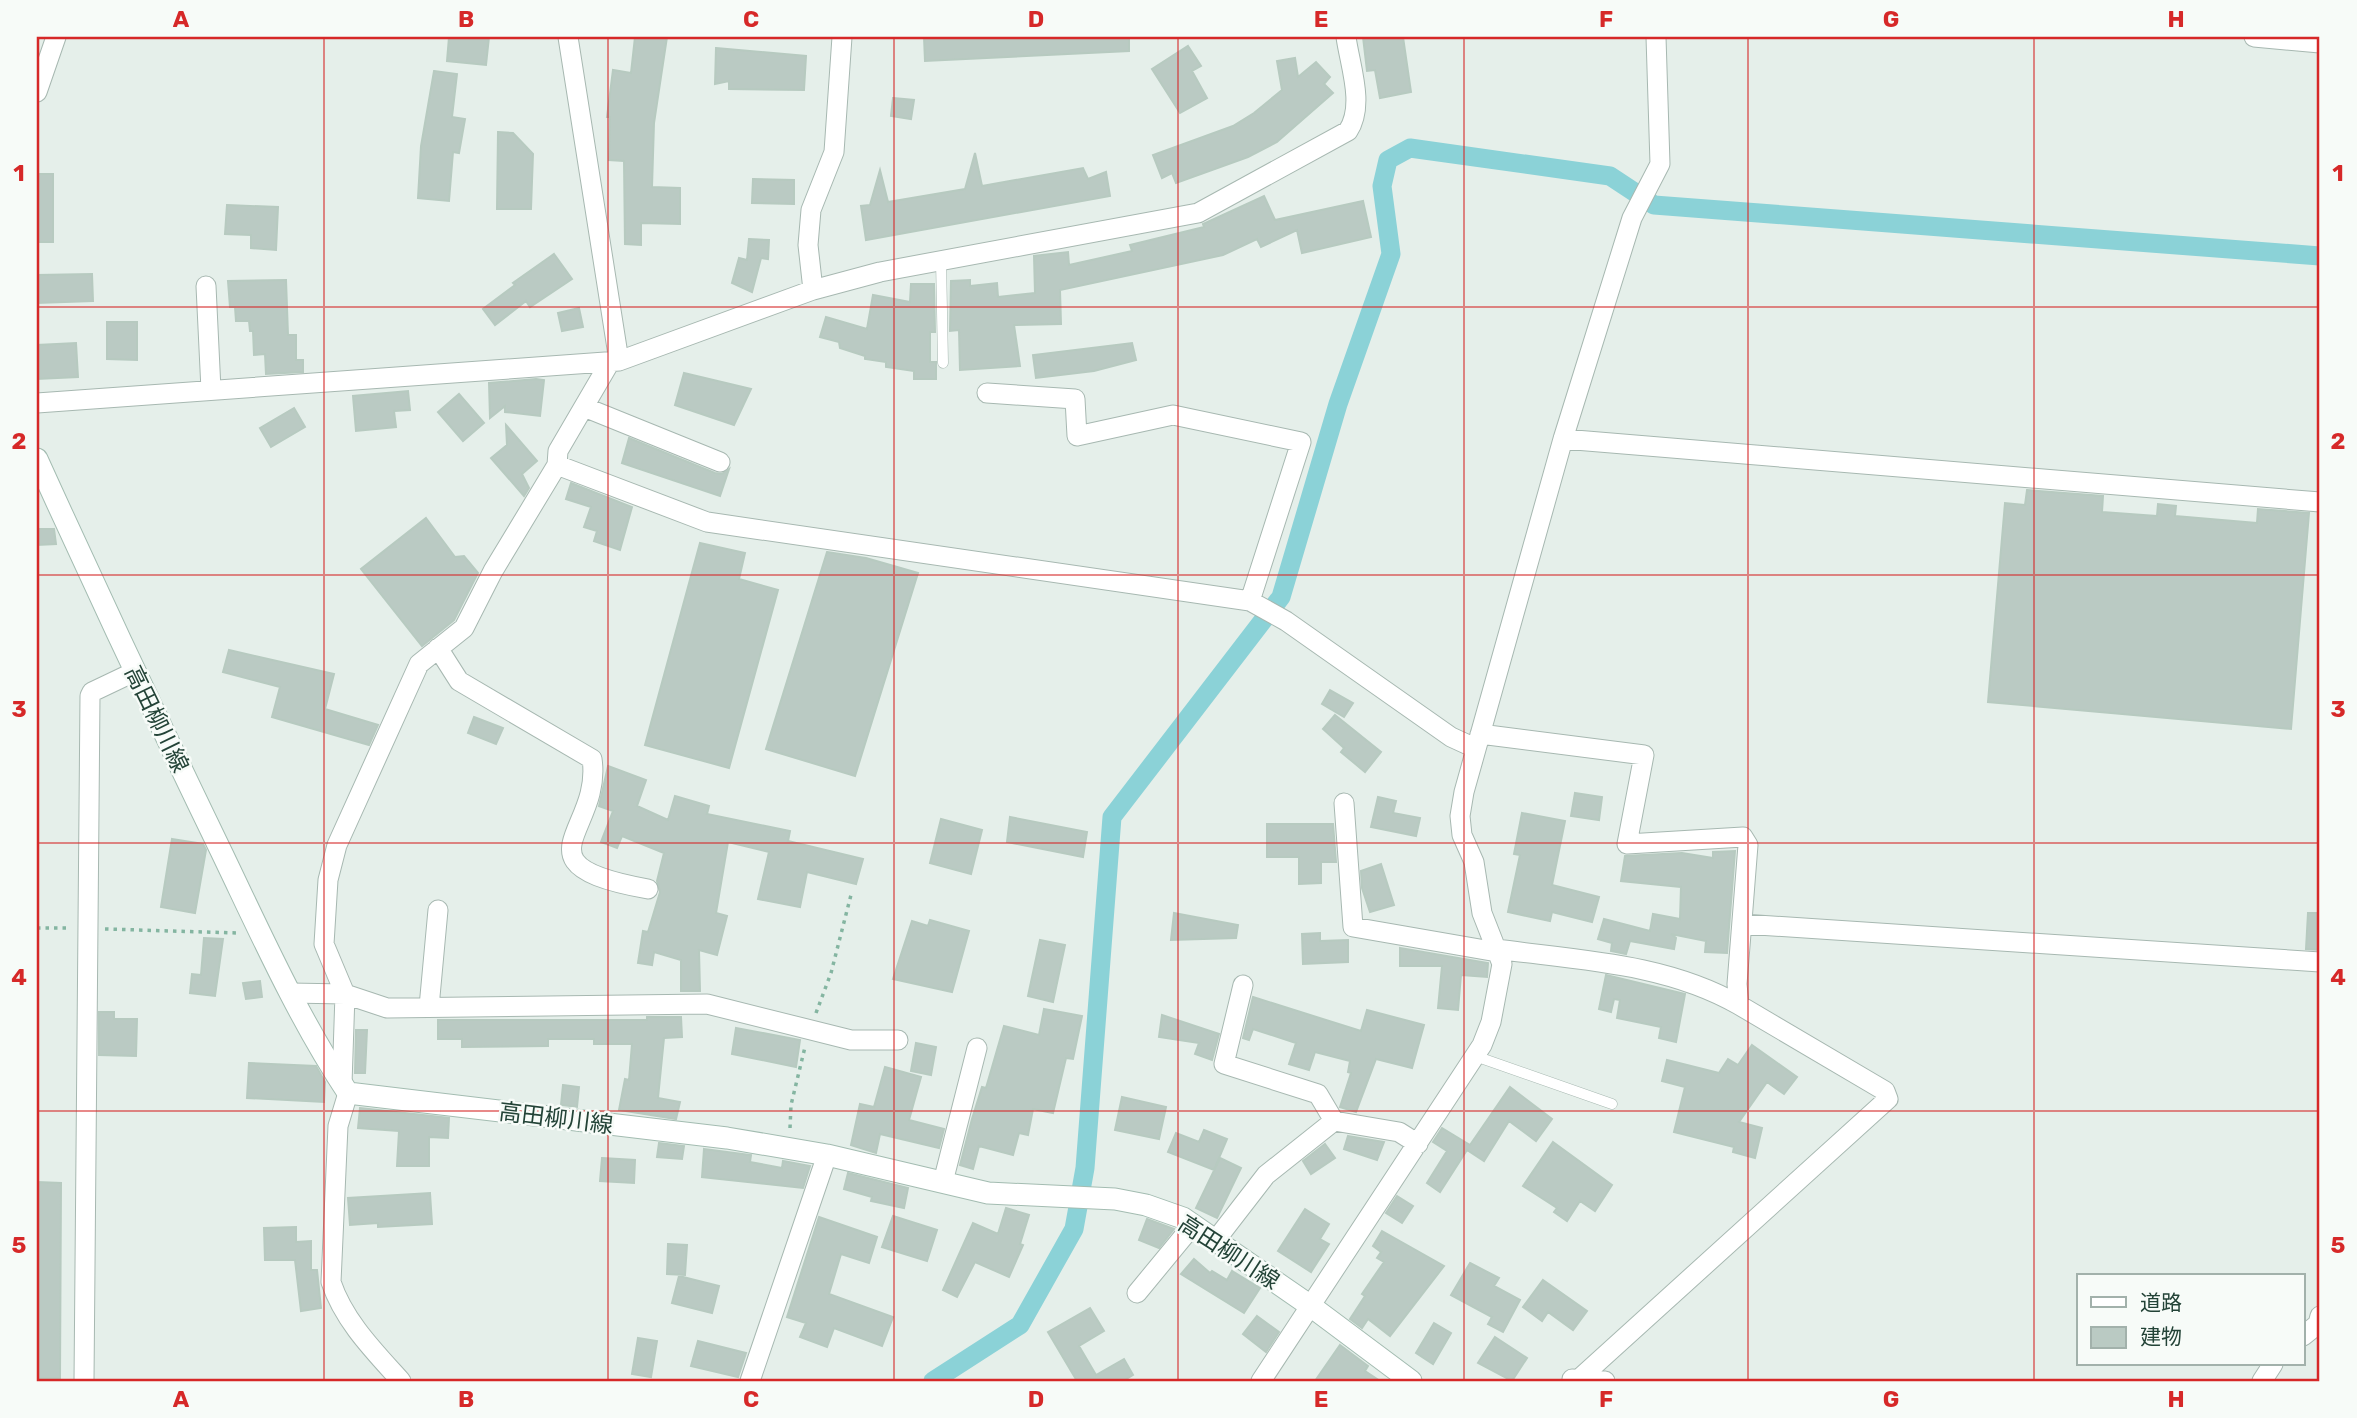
<svg xmlns="http://www.w3.org/2000/svg" width="2357" height="1418" font-family="Rubik,'Noto Sans JP',sans-serif">
<rect width="100%" height="100%" fill="#e5efea"/>
<g fill="none" stroke-linecap="round" stroke-linejoin="round">
<path stroke="#8bd2d7" stroke-width="19" d="M 933,1381 L 1020,1325 L 1074,1229 L 1085,1168 L 1112,817 L 1281,597 L 1338,404 L 1391,254 L 1382,186 L 1388,160 L 1410,148 L 1610,176 L 1654,205 L 2320,256"/>
</g>
<path fill="#bacac3" stroke="#b7cac0" stroke-width="2" d="M 449,37 L 489,37 L 486,65 L 447,61 Z
M 635,37 L 667,37 L 654,123 L 652,187 L 680,188 L 680,224 L 641,223 L 641,245 L 625,244 L 624,161 L 609,160 L 610,117 L 607,117 L 613,70 L 631,73 Z
M 924,37 L 1129,37 L 1129,51 L 925,61 Z
M 1363,37 L 1403,37 L 1411,92 L 1380,98 L 1375,70 L 1367,71 Z
M 1188,46 L 1201,66 L 1192,71 L 1207,98 L 1180,113 L 1152,69 Z
M 716,48 L 806,56 L 804,90 L 729,89 L 729,81 L 715,84 Z
M 1295,58 L 1298,77 L 1316,62 L 1330,77 L 1324,84 L 1333,93 L 1277,142 L 1248,157 L 1176,183 L 1172,173 L 1162,178 L 1153,155 L 1233,126 L 1254,113 L 1282,90 L 1277,61 Z
M 434,71 L 457,74 L 452,117 L 465,119 L 459,153 L 453,152 L 449,201 L 418,198 L 421,146 Z
M 893,98 L 914,100 L 911,119 L 891,116 Z
M 498,132 L 513,133 L 533,154 L 531,209 L 497,209 Z
M 975,153 L 982,186 L 1083,168 L 1088,179 L 1106,172 L 1110,196 L 866,240 L 861,206 L 870,205 L 880,170 L 888,202 L 965,189 Z
M 37,174 L 53,174 L 53,242 L 37,242 Z
M 753,179 L 794,180 L 794,204 L 752,203 Z
M 1264,196 L 1275,220 L 1363,201 L 1371,237 L 1302,253 L 1297,230 L 1261,247 L 1257,239 L 1223,255 L 1060,290 L 1061,324 L 1014,325 L 1020,366 L 960,370 L 959,330 L 950,331 L 951,281 L 970,280 L 970,286 L 997,283 L 998,297 L 1035,293 L 1034,256 L 1068,252 L 1069,265 L 1132,251 L 1130,245 L 1204,227 L 1203,224 Z
M 227,205 L 278,207 L 276,250 L 251,248 L 251,235 L 225,234 Z
M 749,239 L 769,240 L 768,259 L 761,258 L 752,292 L 732,283 L 739,258 L 747,260 Z
M 554,254 L 572,279 L 530,307 L 526,301 L 495,325 L 483,309 L 515,285 L 513,283 Z
M 92,274 L 93,301 L 37,303 L 37,275 Z
M 286,280 L 288,335 L 296,335 L 296,360 L 303,360 L 303,372 L 266,374 L 265,354 L 254,355 L 253,331 L 250,331 L 249,321 L 236,321 L 235,307 L 230,307 L 228,281 Z
M 911,284 L 934,284 L 935,332 L 930,332 L 930,362 L 936,362 L 936,379 L 914,379 L 914,371 L 886,367 L 886,362 L 865,359 L 865,356 L 840,348 L 839,342 L 820,337 L 826,317 L 867,329 L 873,295 L 910,302 Z
M 579,308 L 583,327 L 562,331 L 558,313 Z
M 107,322 L 137,322 L 137,360 L 107,359 Z
M 76,343 L 78,377 L 37,379 L 37,345 Z
M 1132,343 L 1136,360 L 1094,371 L 1036,378 L 1033,355 Z
M 684,373 L 751,389 L 734,425 L 675,405 Z
M 536,379 L 544,380 L 540,416 L 505,412 L 505,406 L 490,418 L 489,383 Z
M 408,391 L 410,410 L 394,411 L 396,427 L 356,431 L 353,396 Z
M 459,394 L 484,423 L 463,441 L 438,412 Z
M 294,408 L 305,427 L 271,447 L 260,428 Z
M 506,425 L 537,461 L 522,474 L 529,488 L 524,496 L 491,458 L 507,445 Z
M 629,438 L 715,473 L 722,474 L 729,469 L 720,496 L 622,463 Z
M 571,483 L 632,507 L 620,550 L 594,541 L 597,531 L 584,527 L 591,507 L 566,499 Z
M 2027,490 L 2103,496 L 2102,512 L 2157,516 L 2158,504 L 2176,506 L 2175,516 L 2257,523 L 2258,509 L 2309,513 L 2291,729 L 1988,702 L 2005,503 L 2025,505 Z
M 426,518 L 455,557 L 464,556 L 478,573 L 454,620 L 422,646 L 361,569 Z
M 37,529 L 54,529 L 56,544 L 37,545 Z
M 700,543 L 745,553 L 739,579 L 778,590 L 729,768 L 645,745 Z
M 827,552 L 866,558 L 918,573 L 855,776 L 766,749 Z
M 229,650 L 334,674 L 325,709 L 378,725 L 369,745 L 272,717 L 280,687 L 223,672 Z
M 1330,690 L 1353,703 L 1344,717 L 1322,704 Z
M 1335,715 L 1381,752 L 1365,772 L 1341,752 L 1344,748 L 1323,729 Z
M 474,717 L 503,728 L 496,744 L 468,733 Z
M 608,766 L 646,780 L 637,806 L 668,820 L 675,796 L 709,806 L 707,814 L 790,831 L 788,841 L 863,859 L 856,884 L 807,872 L 800,907 L 758,899 L 769,852 L 728,842 L 716,913 L 727,916 L 717,955 L 699,950 L 700,991 L 681,991 L 681,960 L 654,952 L 652,965 L 638,963 L 643,931 L 648,932 L 660,892 L 657,881 L 664,853 L 622,836 L 617,848 L 601,842 L 613,811 L 599,806 Z
M 1575,793 L 1602,797 L 1599,820 L 1571,816 Z
M 1378,797 L 1396,801 L 1393,813 L 1420,818 L 1416,836 L 1371,827 Z
M 1522,813 L 1565,821 L 1552,885 L 1599,897 L 1592,922 L 1552,912 L 1550,921 L 1508,912 L 1520,855 L 1514,854 Z
M 1010,817 L 1087,832 L 1083,857 L 1007,842 Z
M 941,819 L 982,830 L 971,874 L 930,863 Z
M 1267,824 L 1333,824 L 1336,862 L 1321,862 L 1321,883 L 1299,884 L 1299,857 L 1267,857 Z
M 172,839 L 203,844 L 206,850 L 195,913 L 161,907 Z
M 1735,851 L 1727,953 L 1705,952 L 1706,941 L 1671,934 L 1676,938 L 1674,949 L 1630,941 L 1626,954 L 1611,951 L 1612,943 L 1598,939 L 1604,919 L 1650,931 L 1653,914 L 1680,919 L 1681,887 L 1621,881 L 1625,856 L 1682,853 L 1713,858 L 1713,852 Z
M 1381,864 L 1394,905 L 1370,912 L 1362,888 L 1361,871 Z
M 1174,913 L 1238,925 L 1236,938 L 1171,940 Z
M 2308,913 L 2320,913 L 2320,950 L 2306,949 Z
M 930,920 L 969,931 L 952,992 L 893,979 L 912,921 L 928,926 Z
M 1320,933 L 1320,941 L 1348,940 L 1348,962 L 1303,964 L 1302,934 Z
M 204,938 L 223,939 L 215,996 L 190,993 L 192,974 L 201,975 Z
M 1040,940 L 1065,945 L 1053,1002 L 1028,996 Z
M 1400,948 L 1488,963 L 1487,977 L 1461,975 L 1458,1010 L 1438,1008 L 1442,966 L 1400,966 Z
M 1606,975 L 1685,994 L 1676,1042 L 1659,1038 L 1661,1027 L 1617,1018 L 1620,1000 L 1614,999 L 1611,1012 L 1599,1009 Z
M 260,981 L 262,997 L 246,999 L 243,983 Z
M 1253,997 L 1361,1031 L 1367,1010 L 1424,1025 L 1412,1068 L 1376,1059 L 1356,1112 L 1340,1107 L 1351,1073 L 1348,1072 L 1350,1061 L 1315,1052 L 1309,1070 L 1289,1064 L 1296,1043 L 1253,1029 L 1249,1040 L 1243,1038 Z
M 1044,1009 L 1082,1016 L 1073,1059 L 1066,1058 L 1053,1113 L 1033,1109 L 1028,1135 L 1019,1133 L 1013,1155 L 979,1146 L 973,1169 L 960,1165 L 972,1119 L 982,1087 L 986,1088 L 1004,1026 L 1039,1035 Z
M 99,1012 L 114,1012 L 114,1019 L 137,1019 L 136,1056 L 99,1055 Z
M 1162,1015 L 1219,1034 L 1212,1060 L 1195,1054 L 1199,1043 L 1159,1037 Z
M 647,1017 L 681,1017 L 682,1037 L 664,1038 L 658,1098 L 680,1102 L 676,1119 L 619,1110 L 625,1079 L 629,1080 L 632,1044 L 594,1044 L 594,1039 L 548,1039 L 548,1046 L 462,1047 L 462,1039 L 438,1039 L 438,1020 L 647,1020 Z
M 736,1028 L 800,1040 L 796,1067 L 732,1054 Z
M 356,1030 L 367,1030 L 365,1073 L 355,1073 Z
M 916,1043 L 936,1047 L 931,1075 L 911,1071 Z
M 1752,1045 L 1797,1077 L 1784,1094 L 1767,1082 L 1739,1122 L 1762,1128 L 1755,1158 L 1733,1152 L 1734,1147 L 1674,1132 L 1685,1087 L 1662,1081 L 1667,1060 L 1719,1073 L 1728,1059 L 1738,1065 Z
M 249,1063 L 316,1066 L 325,1082 L 324,1102 L 247,1098 Z
M 885,1067 L 921,1077 L 909,1120 L 944,1129 L 939,1148 L 880,1134 L 876,1153 L 851,1145 L 860,1104 L 874,1107 Z
M 563,1085 L 579,1087 L 577,1107 L 561,1105 Z
M 1510,1087 L 1552,1119 L 1536,1141 L 1509,1121 L 1484,1161 L 1467,1150 L 1440,1192 L 1427,1183 L 1447,1151 L 1433,1142 L 1442,1128 L 1470,1145 Z
M 1122,1097 L 1166,1107 L 1159,1139 L 1115,1130 Z
M 360,1108 L 449,1118 L 448,1138 L 429,1137 L 429,1166 L 397,1166 L 399,1131 L 358,1128 Z
M 1204,1130 L 1227,1139 L 1214,1170 L 1168,1152 L 1176,1133 L 1199,1142 Z
M 1348,1136 L 1384,1142 L 1377,1160 L 1344,1149 Z
M 1553,1142 L 1612,1185 L 1595,1211 L 1580,1201 L 1567,1221 L 1554,1212 L 1557,1208 L 1523,1186 Z
M 659,1143 L 684,1146 L 682,1159 L 657,1157 Z
M 1325,1144 L 1335,1158 L 1311,1174 L 1303,1161 Z
M 704,1149 L 751,1155 L 750,1162 L 782,1168 L 783,1161 L 810,1166 L 803,1188 L 702,1177 Z
M 602,1158 L 635,1160 L 634,1183 L 600,1181 Z
M 1220,1158 L 1241,1168 L 1217,1218 L 1196,1208 Z
M 848,1173 L 908,1188 L 904,1208 L 871,1201 L 872,1197 L 844,1189 Z
M 37,1182 L 61,1183 L 60,1378 L 37,1378 Z
M 430,1193 L 432,1224 L 378,1227 L 378,1223 L 350,1225 L 348,1198 Z
M 1397,1196 L 1413,1206 L 1402,1223 L 1386,1213 Z
M 1006,1208 L 1029,1215 L 1020,1244 L 1023,1245 L 1009,1277 L 975,1262 L 957,1297 L 943,1290 L 973,1223 L 998,1234 Z
M 1305,1209 L 1329,1224 L 1320,1239 L 1329,1244 L 1311,1272 L 1278,1251 Z
M 893,1216 L 937,1230 L 927,1261 L 882,1247 Z
M 819,1217 L 877,1237 L 869,1263 L 841,1254 L 829,1294 L 893,1317 L 882,1346 L 834,1328 L 827,1347 L 800,1337 L 806,1323 L 787,1317 Z
M 1147,1219 L 1174,1229 L 1159,1248 L 1139,1240 Z
M 296,1227 L 296,1242 L 311,1241 L 311,1270 L 317,1270 L 321,1308 L 301,1311 L 295,1260 L 265,1260 L 264,1228 Z
M 1382,1231 L 1444,1266 L 1390,1336 L 1368,1319 L 1362,1328 L 1350,1319 L 1365,1296 L 1362,1294 L 1384,1262 L 1377,1258 L 1381,1252 L 1373,1246 Z
M 668,1244 L 687,1245 L 685,1275 L 667,1274 Z
M 1194,1259 L 1210,1273 L 1212,1271 L 1227,1280 L 1232,1271 L 1260,1288 L 1244,1313 L 1181,1274 Z
M 1470,1263 L 1499,1278 L 1494,1286 L 1520,1300 L 1503,1332 L 1488,1324 L 1492,1317 L 1451,1295 Z
M 679,1276 L 719,1286 L 712,1313 L 672,1303 Z
M 1543,1280 L 1587,1311 L 1573,1330 L 1548,1312 L 1542,1321 L 1523,1307 Z
M 1090,1308 L 1104,1331 L 1079,1346 L 1096,1375 L 1124,1359 L 1133,1375 L 1123,1381 L 1077,1381 L 1048,1332 Z
M 1257,1316 L 1279,1332 L 1266,1352 L 1243,1334 Z
M 1434,1323 L 1451,1333 L 1433,1364 L 1416,1353 Z
M 1495,1337 L 1527,1358 L 1512,1381 L 1478,1363 Z
M 638,1338 L 657,1341 L 651,1377 L 632,1374 Z
M 698,1341 L 746,1353 L 738,1377 L 691,1366 Z
M 1340,1345 L 1368,1366 L 1365,1371 L 1380,1381 L 1315,1381 Z"/>
<g fill="none" stroke-linecap="round" stroke-linejoin="round">
<g stroke="#a7b8b1" stroke-width="11">
<path id="lane" d="M 941,260 L 943,363
M 1475,1056 L 1612,1104"/>
</g>
<g stroke="#a7b8b1" stroke-width="21">
<path id="street" d="M 568,37 L 619,361
M 2254,37 L 2320,43
M 37,92 L 56,37
M 206,286 L 211,390
M 813,290 L 808,245 L 811,210 L 834,152 L 842,37
M 987,393 L 1075,399 L 1077,436 L 1173,415 L 1301,442 L 1250,601
M 37,403 L 619,361 L 813,290 L 880,272 L 1198,213 L 1348,131 C 1365,105 1350,66 1346,37
M 584,407 L 720,462
M 1563,439 L 2320,502
M 557,465 L 707,522 L 1250,601 L 1286,621 L 1451,737 L 1475,748
M 438,648 L 459,681 L 592,759 C 603,832 510,864 648,889
M 1480,734 L 1644,755 L 1627,844 L 1743,837 L 1748,845 L 1737,984 L 1739,1005 L 1885,1091 L 1888,1099 L 1579,1379
M 1344,803 L 1353,927 L 1497,952
M 1743,924 L 2320,962
M 1496,949 C 1578,960 1666,963 1739,1005
M 1243,985 L 1224,1064 L 1318,1094 L 1334,1121
M 290,993 L 345,994 L 387,1008 L 707,1004 L 851,1040 L 898,1040
M 429,1007 L 438,910
M 342,1084 L 345,994 L 324,944 L 328,880 L 337,845 L 419,664 L 464,628 L 493,571 L 557,465 L 558,451 L 610,362
M 348,1093 L 338,1126 L 331,1282 C 344,1321 374,1351 401,1381
M 943,1182 L 977,1048
M 1215,1241 L 1266,1175 L 1334,1121 L 1399,1132 L 1418,1144
M 1137,1293 L 1193,1225
M 2303,1336 L 2318,1324 L 2320,1316
M 1572,1379 L 1605,1381
M 84,1381 L 90,696 L 92,692 L 134,672
M 750,1381 L 827,1155
M 1261,1381 L 1482,1045 L 1491,1022 L 1502,964 L 1482,913 L 1474,862 L 1462,835 L 1460,816 L 1464,792 L 1563,439 L 1632,218 L 1660,164 L 1656,37
M 2262,1381 L 2273,1364"/>
</g>
<g stroke="#a3bcb1" stroke-width="23">
<path id="secondary" d="M 37,459 C 96,589 157,719 220,849 C 260,932 297,1016 348,1093 L 727,1138 L 827,1155 L 988,1193 L 1115,1199 L 1146,1205 L 1183,1218 L 1312,1307 L 1411,1381"/>
</g>
<path stroke="#84b5a1" stroke-width="3.5" stroke-dasharray="3.5 5" stroke-linecap="butt" d="M 37,928 L 70,928
M 105,929 L 238,933
M 816,1013 L 831,973 L 852,891
M 790,1128 L 791,1105 L 805,1047"/>
<use href="#lane" stroke="#fff" stroke-width="10"/>
<use href="#street" stroke="#fff" stroke-width="19"/>
<use href="#secondary" stroke="#fff" stroke-width="21"/>
</g>
<path fill="none" stroke="#d62828" stroke-width="2" stroke-opacity="0.55" d="M 324,37 L 324,1381M 608,37 L 608,1381M 894,37 L 894,1381M 1178,37 L 1178,1381M 1464,37 L 1464,1381M 1748,37 L 1748,1381M 2034,37 L 2034,1381M 37,307 L 2320,307M 37,575 L 2320,575M 37,843 L 2320,843M 37,1111 L 2320,1111"/>
<g text-anchor="middle" dominant-baseline="central" stroke-width="5" stroke-linejoin="round" paint-order="stroke">
<g font-size="23" fill="#234337" stroke="#f7fbf8">
<text transform="translate(157 719) rotate(64)">高田柳川線</text>
<text transform="translate(556 1118) rotate(7)">高田柳川線</text>
<text transform="translate(1229 1252) rotate(33)">高田柳川線</text>
</g>
</g>
<rect width="2357" height="1418" fill="none" stroke="#f7fbf8" stroke-width="77"/>
<rect x="2077" y="1274" width="228" height="91" fill="#f7fbf8" stroke="#a2b1ab" stroke-width="2"/>
<rect x="2091" y="1297" width="35" height="10" fill="#ffffff" stroke="#a2b1ab" stroke-width="2"/>
<text x="2140" y="1310" font-size="21" fill="#234337">道路</text>
<rect x="2091" y="1327" width="35" height="21" fill="#bacac3" stroke="#a2b1ab" stroke-width="2"/>
<text x="2140" y="1344" font-size="21" fill="#234337">建物</text>
<rect x="38" y="38" width="2280" height="1342" fill="none" stroke="#d62828" stroke-width="2.5"/>
<g font-size="23" text-anchor="middle" font-weight="bold" fill="#d62828">
<text x="181" y="27">A</text>
<text x="466" y="27">B</text>
<text x="751" y="27">C</text>
<text x="1036" y="27">D</text>
<text x="1321" y="27">E</text>
<text x="1606" y="27">F</text>
<text x="1891" y="27">G</text>
<text x="2176" y="27">H</text>
<text x="19" y="181">1</text>
<text x="2338" y="181">1</text>
<text x="19" y="449">2</text>
<text x="2338" y="449">2</text>
<text x="19" y="717">3</text>
<text x="2338" y="717">3</text>
<text x="19" y="985">4</text>
<text x="2338" y="985">4</text>
<text x="19" y="1253">5</text>
<text x="2338" y="1253">5</text>
<text x="181" y="1407">A</text>
<text x="466" y="1407">B</text>
<text x="751" y="1407">C</text>
<text x="1036" y="1407">D</text>
<text x="1321" y="1407">E</text>
<text x="1606" y="1407">F</text>
<text x="1891" y="1407">G</text>
<text x="2176" y="1407">H</text>
</g>
</svg>
